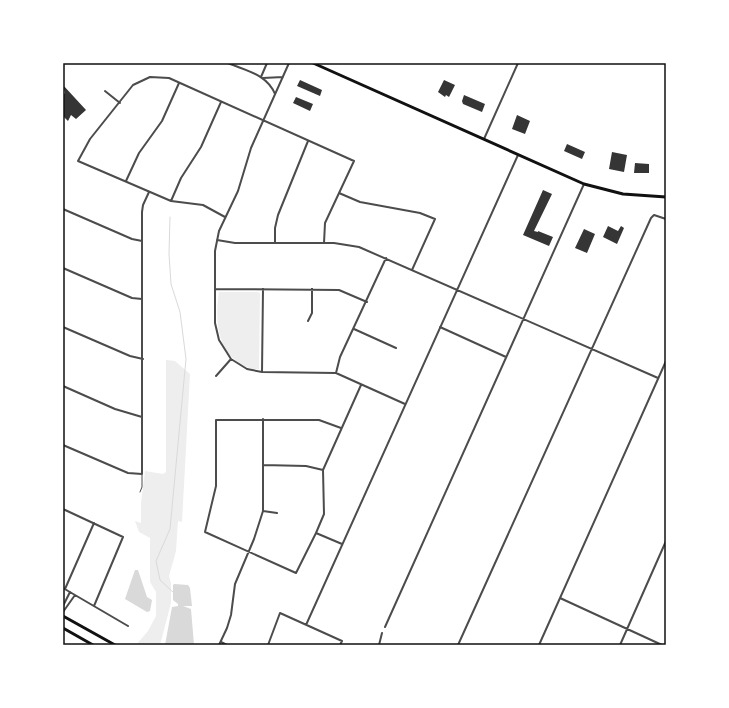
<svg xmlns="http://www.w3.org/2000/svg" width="729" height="708" font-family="Overpass,sans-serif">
<rect width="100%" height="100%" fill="#fff"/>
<path fill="#eee" d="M 219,292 L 257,292 L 260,293 L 259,369 C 253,370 246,367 241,364 C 216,350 215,317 219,292 Z
M 166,360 L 175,361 L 190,374 L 182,522 L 178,521 L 176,551 L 169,576 L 171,583 L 171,603 L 160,645 L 136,645 L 148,631 L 156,616 L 156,592 L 150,582 L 150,538 L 139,532 L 135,521 L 141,523 L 141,503 L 145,471 L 163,474 L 166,472 Z"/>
<path fill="#d9d9d9" d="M 135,570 L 138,570 L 147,597 L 152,600 L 150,611 L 147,612 L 125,599 Z
M 174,584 L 188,585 L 190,588 L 192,606 L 183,606 L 191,609 L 194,645 L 165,645 L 172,607 L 178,606 L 178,604 L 173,600 L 173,585 Z"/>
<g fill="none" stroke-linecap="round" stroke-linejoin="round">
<path stroke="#d9d9d9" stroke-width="1" d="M 170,217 L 169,254 L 171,284 L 180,312 L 186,359 L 170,529 L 156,561 L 160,580 L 174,593"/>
</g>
<path fill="#353535" d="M 300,80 L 322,90 L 320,96 L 297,86 Z
M 444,80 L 455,85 L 449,97 L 446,95 L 445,97 L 438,92 Z
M 63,85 L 86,110 L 76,119 L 71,115 L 68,121 L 63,116 L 63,95 L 65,93 Z
M 464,95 L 485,104 L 482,112 L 463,104 L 462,101 Z
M 296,97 L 313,104 L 310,111 L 293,103 Z
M 517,115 L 530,121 L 525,134 L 512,129 Z
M 567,144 L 585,152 L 582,159 L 564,151 Z
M 612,152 L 627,155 L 624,172 L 609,169 Z
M 635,163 L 649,164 L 649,173 L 634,173 Z
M 543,190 L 552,194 L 534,231 L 538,232 L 538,231 L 553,237 L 549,246 L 523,235 Z
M 608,226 L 618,231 L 621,226 L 624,228 L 617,244 L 603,237 Z
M 584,229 L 595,234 L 587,253 L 575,248 Z"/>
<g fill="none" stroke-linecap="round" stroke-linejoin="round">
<path stroke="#4c4c4c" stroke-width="1" d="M 140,492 L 142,487 L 142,475"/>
<path stroke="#4c4c4c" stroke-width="2" d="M 228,63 C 246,71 267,74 275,94
M 289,63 L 251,148 L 238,191 L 219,231 L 215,251 L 215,323 L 219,340 L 231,359 L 247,369 L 262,372 L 336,373 L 405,404
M 261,77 L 267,63
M 263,78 L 283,77
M 105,91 L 120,103
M 484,139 L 518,63
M 126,181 L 139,153 L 162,121 L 179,83
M 339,193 L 360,202 L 420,213 L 435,219 L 412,270
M 171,201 L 181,178 L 201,147 L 221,102
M 63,209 L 132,239 L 142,241
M 225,217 L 203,205 L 171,201 L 78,161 L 90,139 L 133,85 L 150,77 L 169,78 L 354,161 L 325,223 L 324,243
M 217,240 L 235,243 L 334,243 L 359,247 L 658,378
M 275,243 L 275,228 L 278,215 L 308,141
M 63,268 L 132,298 L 142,299
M 215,289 L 339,290 L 367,302
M 308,321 L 312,313 L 312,289
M 63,327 L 130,356 L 143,359
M 440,327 L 506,357
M 354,329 L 396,348
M 262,372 L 263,289
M 336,373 L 340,357 L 386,258
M 216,376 L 231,359
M 63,386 L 115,409 L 142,417
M 341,428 L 319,420 L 216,420 L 216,486 L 205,532 L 296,573 L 316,533 L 324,514 L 323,470 L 361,385
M 63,445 L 128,473 L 142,474 L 142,212 L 143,205 L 149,192
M 263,465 L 306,466 L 323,470
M 63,509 L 123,537 L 94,606
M 263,511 L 277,513
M 316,533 L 342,544
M 63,588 L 128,626
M 65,589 L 94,523
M 560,598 L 662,645
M 63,606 L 70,592
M 63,612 L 75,595
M 306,625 L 518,155
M 385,627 L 584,184
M 221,642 L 227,645
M 219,645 L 227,628 L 231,615 L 235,584 L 254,539 L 263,511 L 263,419
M 268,645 L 280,613 L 342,641 L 340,645
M 379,645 L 382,633
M 458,645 L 651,218 L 654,215 L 666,219
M 539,645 L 666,361
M 620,645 L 666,541"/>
<path stroke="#111" stroke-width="3" d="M 313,63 L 584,184 L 623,194 L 666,197
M 63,616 L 115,645
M 63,628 L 93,645"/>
</g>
<rect width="729" height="708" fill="none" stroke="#ffffff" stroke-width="128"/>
<rect x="64" y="64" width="601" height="580" fill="none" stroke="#111" stroke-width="1.5"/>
</svg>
